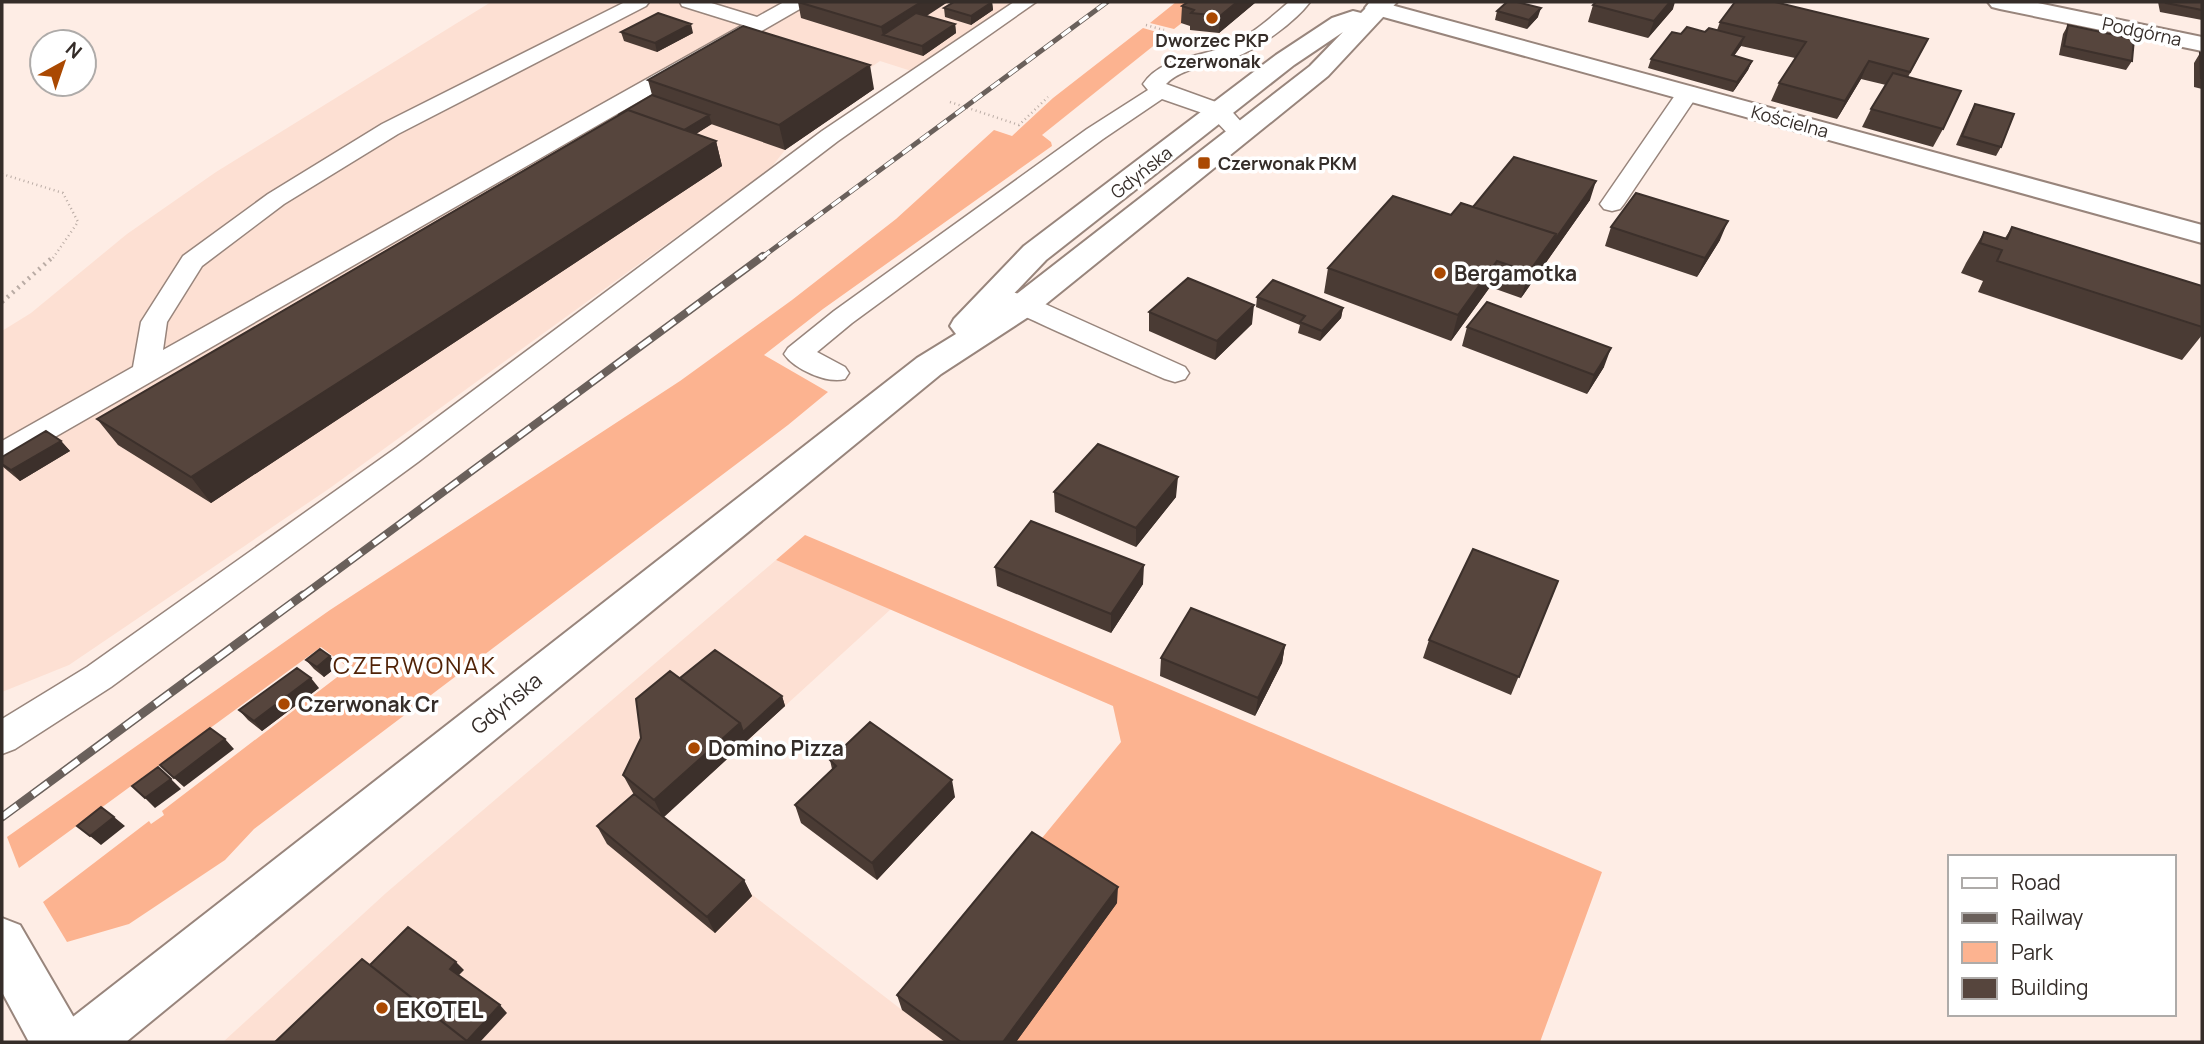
<svg xmlns="http://www.w3.org/2000/svg" width="2204" height="1044" font-family="Manrope,sans-serif">
<rect width="100%" height="100%" fill="#feede5"/>
<path fill="#fde0d3" d="M 491,2 L 1039,2 L 930,77 L 880,61 L 851,81 L 874,89 L 785,150 L 770,169 L 330,488 L 69,665 L 2,692 L 2,331 L 31,313 L 127,234 L 216,172 Z
M 776,560 L 891,609 L 658,822 L 902,1010 L 1033,849 L 1016,1042 L 223,1042 L 386,893 Z"/>
<path fill="#fcb390" d="M 1176,2 L 1209,2 L 1174,29 L 1150,23 Z
M 1143,28 L 1167,35 L 1042,135 L 1051,142 L 1052,146 L 823,309 L 764,355 L 828,392 L 788,425 L 254,829 L 225,860 L 129,924 L 67,942 L 43,902 L 149,821 L 151,824 L 164,815 L 162,811 L 349,668 L 321,647 L 19,868 L 7,837 L 330,610 L 680,381 L 792,300 L 896,219 L 994,130 L 1012,136 L 1053,98 Z
M 805,535 L 1602,872 L 1540,1042 L 1016,1042 L 1033,849 L 1121,742 L 1113,706 L 776,560 Z"/>
<g fill="none" stroke-linecap="round" stroke-linejoin="round">
<g stroke="#98857c" stroke-width="3">
<path id="lane" d="M 625,2 L 649,2 L 646,6 L 398,134 L 284,204 L 202,266 L 167,322 L 163,350 L 743,25 L 682,6 L 680,2 L 708,2 L 757,17 L 784,2 L 808,2 L 805,6 L 13,461 L 2,464 L 2,441 L 133,367 L 141,322 L 183,256 L 268,194 L 382,124 Z
M 1014,2 L 1036,2 L 838,141 L 418,462 L 111,687 L 15,749 L 2,754 L 2,719 L 87,667 L 396,448 L 822,131 Z
M 1289,2 L 1310,2 C 1295,22 1259,48 1236,57 C 1213,66 1184,66 1166,84 L 1227,106 L 1252,134 L 1249,139 L 1233,139 L 1211,116 L 1162,99 L 1103,139 L 852,323 L 817,352 L 845,367 L 849,373 L 845,379 C 827,384 794,369 784,354 L 788,348 L 834,311 L 1087,129 L 1148,90 L 1143,84 C 1163,55 1203,58 1231,44 C 1253,34 1271,17 1289,2 Z
M 1688,87 L 1696,88 L 1699,93 L 1624,204 L 1620,209 L 1612,211 L 1604,209 L 1600,204 L 1680,88 Z
M 997,287 L 1034,299 L 1185,367 L 1189,373 L 1185,379 L 1175,382 L 1165,379 C 1142,369 990,303 984,295 L 988,289 Z"/>
</g>
<g stroke="#98857c" stroke-width="4">
<path id="street" d="M 1380,2 L 2202,225 L 2202,243 L 1369,13 L 1365,8 L 1369,3 Z
M 1988,2 L 2033,2 L 2202,37 L 2202,51 L 2000,9 L 1992,7 Z
M 2,918 L 20,925 L 77,1023 L 85,1042 L 29,1042 L 2,992 Z"/>
</g>
<g stroke="#98857c" stroke-width="4">
<path id="secondary" d="M 1372,2 L 1397,2 L 1328,76 L 1036,312 L 941,374 L 126,1042 L 57,1042 L 65,1023 L 917,358 L 956,334 L 950,326 L 954,319 L 1024,246 L 1276,55 L 1332,18 L 1353,11 L 1361,13 ZM 1343,32 L 1310,66 L 1005,303 L 1046,260 L 1294,65 Z"/>
</g>
<path stroke="#baaca5" stroke-width="2.5" stroke-dasharray="1 3.5" stroke-linecap="butt" d="M 1146,25 L 1164,30
M 950,102 L 1019,125 L 1048,97
M 2,174 L 63,193 L 78,222 L 53,258"/>
<path stroke="#baaca5" stroke-width="4.5" stroke-dasharray="2 5" stroke-linecap="butt" d="M 2,302 L 54,256"/>
<use href="#lane" fill="#fff" fill-rule="evenodd"/>
<use href="#street" fill="#fff" fill-rule="evenodd"/>
<use href="#secondary" fill="#fff" fill-rule="evenodd"/>
<g stroke="#6a605b" stroke-width="5">
<path id="rail-far2" d="M 761,258 L 1107,2"/>
</g>
<g stroke="#6a605b" stroke-width="8">
<path id="rail-far1" d="M 301,597 L 763,256"/>
</g>
<g stroke="#6a605b" stroke-width="9">
<path id="rail" d="M 2,817 L 303,595"/>
</g>
<use href="#rail-far2" stroke="#fff" stroke-width="3.5" stroke-dasharray="11" stroke-linecap="butt"/>
<use href="#rail-far1" stroke="#fff" stroke-width="5" stroke-dasharray="15" stroke-linecap="butt"/>
<use href="#rail" stroke="#fff" stroke-width="6" stroke-dasharray="19" stroke-linecap="butt"/>
</g>
<path fill="#4a3b34" d="M 798,2 L 927,16 L 955,24 L 956,33 L 923,56 L 801,18 Z
M 992,2 L 993,10 L 971,25 L 945,17 L 944,8 Z
M 1188,2 L 1256,2 L 1219,33 L 1190,30 L 1190,26 L 1181,23 L 1182,6 Z
M 2158,2 L 2202,2 L 2202,20 L 2160,12 Z
M 1593,5 L 1673,9 L 1648,38 L 1588,22 Z
M 1497,11 L 1538,17 L 1527,29 L 1495,20 Z
M 1720,22 L 1928,39 L 1908,77 L 1943,129 L 1933,147 L 1862,127 L 1871,109 L 1886,85 L 1861,79 L 1837,119 L 1771,101 L 1779,83 L 1795,58 L 1741,46 L 1734,56 L 1752,61 L 1748,70 L 1733,92 L 1648,68 L 1651,59 L 1681,34 L 1717,30 Z
M 2068,25 L 2132,61 L 2126,70 L 2059,55 L 2063,34 Z
M 621,32 L 693,33 L 657,52 L 624,41 Z
M 2200,53 L 2202,54 L 2202,89 L 2194,87 L 2194,63 Z
M 648,80 L 874,89 L 785,150 L 711,124 L 696,134 L 716,141 L 722,166 L 211,503 L 118,445 L 97,419 L 652,95 Z
M 1975,104 L 2001,147 L 1996,156 L 1956,145 L 1970,113 Z
M 1590,200 L 1521,298 L 1490,287 L 1451,341 L 1324,293 L 1328,268 L 1451,215 L 1473,207 Z
M 1611,227 L 1720,240 L 1697,277 L 1605,246 Z
M 2012,227 L 2202,286 L 2202,335 L 2182,360 L 1978,292 L 1983,281 L 1961,273 L 1966,263 L 1984,232 L 2005,238 Z
M 1257,297 L 1343,308 L 1341,318 L 1320,341 L 1298,333 L 1300,325 L 1256,307 Z
M 1149,312 L 1252,324 L 1215,360 L 1149,331 Z
M 1467,327 L 1604,367 L 1587,394 L 1462,346 Z
M 61,441 L 70,451 L 20,481 L 2,466 L 2,457 Z
M 1054,492 L 1176,497 L 1136,547 L 1055,512 Z
M 995,567 L 1143,584 L 1111,633 L 997,586 Z
M 1558,581 L 1511,695 L 1423,658 L 1429,640 Z
M 1285,645 L 1282,663 L 1255,716 L 1160,676 L 1161,658 Z
M 306,660 L 338,666 L 324,677 L 314,669 Z
M 680,678 L 782,696 L 785,706 L 663,817 L 744,880 L 752,896 L 715,933 L 607,844 L 597,826 L 637,797 L 633,793 L 623,775 Z
M 319,688 L 262,731 L 248,720 L 239,710 Z
M 830,760 L 955,797 L 877,880 L 801,823 L 795,805 L 832,769 Z
M 1117,903 L 1016,1042 L 945,1042 L 902,1010 L 897,995 Z"/>
<path fill="#3c302b" d="M 921,2 L 948,2 L 893,38 L 883,35 L 881,27 Z
M 992,2 L 993,10 L 971,25 L 971,16 Z
M 1237,2 L 1256,2 L 1219,33 L 1220,16 Z
M 1670,2 L 1675,2 L 1673,9 L 1648,38 L 1654,21 Z
M 1541,8 L 1538,17 L 1527,29 L 1529,20 Z
M 691,24 L 693,33 L 657,52 L 655,43 Z
M 955,24 L 956,33 L 923,56 L 922,46 Z
M 1744,37 L 1741,46 L 1728,64 L 1732,55 Z
M 1752,61 L 1748,70 L 1733,92 L 1737,82 Z
M 1869,61 L 1861,79 L 1837,119 L 1845,101 Z
M 870,65 L 874,89 L 785,150 L 779,125 Z
M 709,115 L 712,124 L 678,145 L 675,135 Z
M 716,141 L 722,166 L 211,503 L 191,477 Z
M 1596,181 L 1590,200 L 1521,298 L 1529,272 Z
M 1728,221 L 1720,240 L 1697,277 L 1705,258 Z
M 1497,261 L 1490,287 L 1451,341 L 1458,315 Z
M 1254,305 L 1252,324 L 1215,360 L 1217,341 Z
M 1343,308 L 1341,318 L 1320,341 L 1322,331 Z
M 1611,348 L 1604,367 L 1587,394 L 1594,375 Z
M 61,441 L 70,451 L 20,481 L 11,470 Z
M 1178,477 L 1176,497 L 1136,547 L 1136,528 Z
M 1144,565 L 1143,584 L 1111,633 L 1111,614 Z
M 1285,645 L 1282,663 L 1255,716 L 1258,698 Z
M 330,656 L 338,666 L 324,677 L 317,667 Z
M 311,678 L 319,688 L 262,731 L 254,721 Z
M 782,696 L 785,706 L 663,818 L 654,800 L 740,723 Z
M 225,739 L 234,749 L 184,787 L 174,778 Z
M 171,779 L 181,789 L 155,808 L 145,798 Z
M 952,780 L 955,797 L 877,880 L 872,863 Z
M 114,817 L 125,826 L 101,845 L 90,836 Z
M 744,880 L 752,896 L 715,933 L 707,917 Z
M 1118,887 L 1117,903 L 1016,1042 L 1003,1042 Z
M 456,962 L 464,970 L 457,977 L 450,969 Z
M 500,1005 L 507,1013 L 480,1042 L 467,1042 L 466,1041 Z"/>
<path fill="#56453d" stroke="#3c302b" stroke-width="2" d="M 798,2 L 921,2 L 881,27 Z
M 954,2 L 992,2 L 971,16 L 944,8 Z
M 1188,2 L 1237,2 L 1220,16 L 1191,13 L 1194,10 L 1182,6 Z
M 1507,2 L 1517,2 L 1541,8 L 1529,20 L 1497,11 Z
M 1596,2 L 1670,2 L 1654,21 L 1593,5 Z
M 1735,2 L 1775,2 L 1928,39 L 1910,72 L 1869,61 L 1845,101 L 1779,83 L 1806,42 L 1720,22 Z
M 2165,2 L 2202,2 L 2202,10 L 2166,3 Z
M 658,13 L 691,24 L 655,43 L 621,32 Z
M 916,13 L 955,24 L 922,46 L 883,35 Z
M 2068,25 L 2134,39 L 2132,61 L 2064,46 Z
M 743,26 L 870,65 L 779,125 L 648,80 Z
M 1687,27 L 1705,32 L 1709,28 L 1744,37 L 1732,55 L 1752,61 L 1737,82 L 1651,59 L 1672,32 L 1681,34 Z
M 2200,53 L 2202,54 L 2202,78 L 2201,78 Z
M 1893,73 L 1961,91 L 1943,129 L 1871,109 Z
M 652,95 L 709,115 L 684,130 L 628,110 L 618,115 Z
M 1975,104 L 2014,114 L 2001,147 L 1962,136 Z
M 628,110 L 716,141 L 191,477 L 97,419 Z
M 1514,157 L 1596,181 L 1554,241 L 1556,234 L 1473,207 Z
M 1636,193 L 1728,221 L 1705,258 L 1611,227 Z
M 1393,196 L 1451,215 L 1461,203 L 1556,234 L 1529,272 L 1497,261 L 1458,315 L 1328,268 Z
M 2012,227 L 2202,286 L 2202,327 L 1997,261 L 2002,250 L 1980,243 L 1984,232 L 2007,239 Z
M 1188,278 L 1254,305 L 1217,341 L 1149,312 Z
M 1273,280 L 1343,308 L 1322,331 L 1300,322 L 1305,316 L 1257,297 Z
M 1487,302 L 1611,348 L 1594,375 L 1467,327 Z
M 46,431 L 61,441 L 11,470 L 2,464 L 2,457 Z
M 1098,444 L 1178,477 L 1136,528 L 1054,492 Z
M 1031,521 L 1144,565 L 1111,614 L 995,567 Z
M 1473,549 L 1558,581 L 1519,677 L 1429,640 Z
M 1191,608 L 1285,645 L 1258,698 L 1161,658 Z
M 320,649 L 330,656 L 317,667 L 306,660 Z
M 715,650 L 782,696 L 743,732 L 740,723 L 680,678 Z
M 297,668 L 311,678 L 254,721 L 239,710 Z
M 670,671 L 740,723 L 654,800 L 623,775 L 641,738 L 636,699 Z
M 870,722 L 952,780 L 872,863 L 795,805 L 836,766 L 830,760 Z
M 210,728 L 225,739 L 174,778 L 160,765 Z
M 158,767 L 171,779 L 145,798 L 132,786 Z
M 634,794 L 744,880 L 707,917 L 597,826 Z
M 101,807 L 114,817 L 90,836 L 77,826 Z
M 1032,832 L 1118,887 L 1003,1042 L 961,1042 L 897,995 Z
M 408,927 L 456,962 L 450,969 L 500,1005 L 467,1041 L 370,965 Z
M 362,959 L 468,1042 L 275,1042 Z"/>
<g fill="#aa4902" stroke="#fff" stroke-width="2.5">
<circle cx="1212" cy="18" r="7"/>
<rect x="1197" y="156" width="14" height="14" rx="3.5"/>
<circle cx="1440" cy="273" r="7"/>
<circle cx="284" cy="704" r="7"/>
<circle cx="694" cy="748" r="7"/>
<circle cx="382" cy="1008" r="7"/>
</g>
<g text-anchor="middle" dominant-baseline="central" stroke-width="7" stroke-linejoin="round" paint-order="stroke">
<g font-size="18" fill="#352d29" stroke="#fff">
<text transform="translate(2142 31) rotate(12)">Podgórna</text>
<text transform="translate(1790 121) rotate(15)">Kościelna</text>
<text transform="translate(1141 172) rotate(-38)">Gdyńska</text>
</g>
<g font-size="18" font-weight="bold" fill="#352d29" stroke="#fff">
<text x="1212" y="40">Dworzec PKP<tspan x="1212" dy="21">Czerwonak</tspan></text>
<text x="1218" y="163" text-anchor="start">Czerwonak PKM</text>
</g>
<g font-size="21" font-weight="bold" fill="#352d29" stroke="#fff" text-anchor="start">
<text x="1454" y="273">Bergamotka</text>
<text x="298" y="704">Czerwonak Cr</text>
<text x="708" y="748">Domino Pizza</text>
</g>
<g font-size="21" fill="#352d29" stroke="#fff">
<text transform="translate(506 703) rotate(-39)">Gdyńska</text>
</g>
<g font-size="24" letter-spacing="2" fill="#512206" stroke="#fff">
<text x="415" y="664">CZERWONAK</text>
</g>
<g font-size="24" font-weight="bold" fill="#352d29" stroke="#fff" text-anchor="start">
<text x="396" y="1008">EKOTEL</text>
</g>
</g>
<rect width="2204" height="1044" fill="none" stroke="#352d29" stroke-width="7"/>
<rect x="1948" y="855" width="228" height="161" fill="#ffffff" stroke="#aeaba9" stroke-width="2"/>
<rect x="1962" y="878" width="35" height="10" fill="#ffffff" stroke="#aeaba9" stroke-width="2"/>
<text x="2011" y="890" font-size="21" fill="#352d29">Road</text>
<rect x="1962" y="913" width="35" height="10" fill="#6a605b" stroke="#aeaba9" stroke-width="2"/>
<text x="2011" y="925" font-size="21" fill="#352d29">Railway</text>
<rect x="1962" y="942" width="35" height="21" fill="#fcb390" stroke="#aeaba9" stroke-width="2"/>
<text x="2011" y="960" font-size="21" fill="#352d29">Park</text>
<rect x="1962" y="978" width="35" height="21" fill="#56453d" stroke="#aeaba9" stroke-width="2"/>
<text x="2011" y="995" font-size="21" fill="#352d29">Building</text>
<g transform="translate(63 63) rotate(40)"><circle r="33" fill="#ffffff" stroke="#aeaba9" stroke-width="2"/>
<path d="M0-5L12 26L0 18L-12 26Z" fill="#aa4902"/>
<text y="-10" font-size="19" font-weight="bold" text-anchor="middle" fill="#352d29">N</text>
</g>
</svg>
